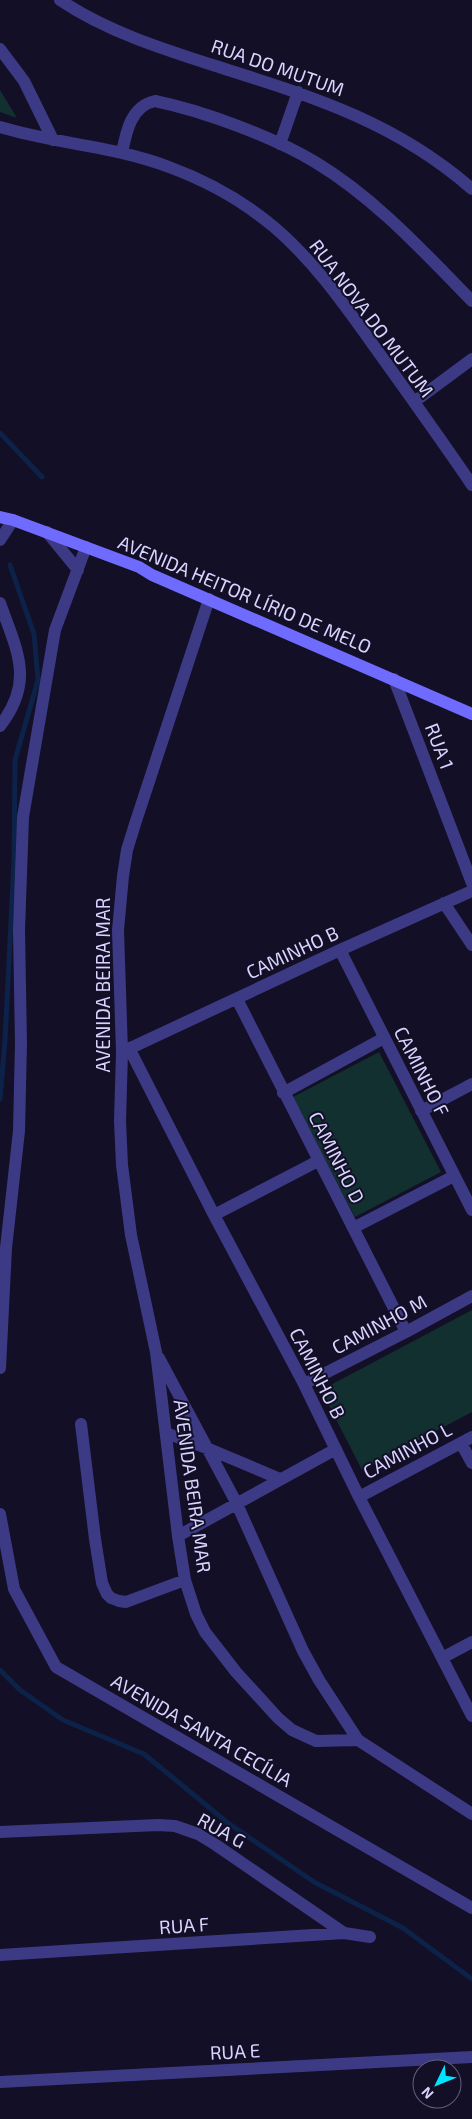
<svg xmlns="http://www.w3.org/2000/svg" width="472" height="2119" font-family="'Exo 2',sans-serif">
<rect width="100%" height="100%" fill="#130f26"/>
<path fill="#12302f" d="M 0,90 L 17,118 L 0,112 Z
M 379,1052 L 441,1172 L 355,1217 L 293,1097 Z
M 472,1310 L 472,1412 L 362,1470 L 321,1390 Z"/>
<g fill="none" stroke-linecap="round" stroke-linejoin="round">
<path stroke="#0c2248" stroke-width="5" d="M 0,433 L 42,477
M 0,1099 L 5,1040 L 14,861 L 15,760 L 38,680 L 34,634 L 10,565
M 0,1670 L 20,1690 L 63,1720 L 144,1754 L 228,1823 L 314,1882 L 403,1928 L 472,1979"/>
<path stroke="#3d3a85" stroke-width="12" d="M 60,0 C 109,33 169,51 225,69 C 317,98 398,124 472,189
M 0,49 L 24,81 L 53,140
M 0,127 C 56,144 115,146 169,167 C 207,181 243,201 274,227 C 313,260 344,304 374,346 C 407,392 440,438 472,485
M 280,144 L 298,92
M 122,153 C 126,132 131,106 155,101 C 204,111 273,137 315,162 C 375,198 424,252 472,301
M 414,402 L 472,359
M 47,532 L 78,570
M 0,540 L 13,520
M 209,599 L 135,824 L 127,850 L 123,876 L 118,930 L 122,1052 L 120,1121 L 122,1165 L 131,1235 L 156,1352 L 178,1536 L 185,1580 L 196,1614 L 205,1632 L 236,1672 L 278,1718 L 292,1730 L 316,1741 L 358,1740
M 0,603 C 17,651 35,681 0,726
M 394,679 L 472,883
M 444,903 L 472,945
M 340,950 L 472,1210
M 237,999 L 406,1332
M 129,1048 L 214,1215 L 304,1384 L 359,1497 L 472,1716
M 122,1052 L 340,950 L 472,891
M 283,1093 L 384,1038
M 421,1111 L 472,1084
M 214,1215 L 318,1161
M 353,1228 L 454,1176
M 159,1358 L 236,1502 L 303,1651 L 319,1680 L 358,1740 L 472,1814
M 0,1368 L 6,1248 L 19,1131 L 21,1043 L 19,930 L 23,817 L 55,630 L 86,547
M 304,1384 L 406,1332 L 472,1296
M 81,1424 L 95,1539 L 102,1583 L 107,1594 L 111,1598 L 119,1601 L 126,1602 L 185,1580
M 166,1433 L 209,1449 L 280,1479
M 461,1443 L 472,1463
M 359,1497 L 472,1437
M 0,1514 L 14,1589 L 56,1667 L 472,1908
M 178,1536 L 336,1449
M 442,1658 L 472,1642
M 0,1832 L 158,1825 L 175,1826 L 198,1834 L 216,1845 L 344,1933
M 0,1955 L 344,1933 L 370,1937
M 0,2082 L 472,2057"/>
<path stroke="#6f6bff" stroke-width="12" d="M 0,517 L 13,520 L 139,567 L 152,575 L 472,714"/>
</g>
<g text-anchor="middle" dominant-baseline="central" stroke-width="4" stroke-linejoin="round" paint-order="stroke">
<g font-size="19" fill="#d9d4ff" stroke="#130f26">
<text transform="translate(278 67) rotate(19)">RUA DO MUTUM</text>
<text transform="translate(372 318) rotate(53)">RUA NOVA DO MUTUM</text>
<text transform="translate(245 594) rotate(23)">AVENIDA HEITOR LÍRIO DE MELO</text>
<text transform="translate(440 746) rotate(69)">RUA 1</text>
<text transform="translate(292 952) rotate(-25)">CAMINHO B</text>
<text transform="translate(102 985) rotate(-90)">AVENIDA BEIRA MAR</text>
<text transform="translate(422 1071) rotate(63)">CAMINHO F</text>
<text transform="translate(337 1157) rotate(63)">CAMINHO D</text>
<text transform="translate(379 1324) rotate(-28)">CAMINHO M</text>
<text transform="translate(318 1373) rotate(63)">CAMINHO B</text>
<text transform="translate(407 1450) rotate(-28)">CAMINHO L</text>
<text transform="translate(193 1486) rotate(82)">AVENIDA BEIRA MAR</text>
<text transform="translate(202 1730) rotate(30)">AVENIDA SANTA CECÍLIA</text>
<text transform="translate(222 1830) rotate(29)">RUA G</text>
<text transform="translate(184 1925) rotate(-4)">RUA F</text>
<text transform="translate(235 2051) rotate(-3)">RUA E</text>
</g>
</g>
<g transform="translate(437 2084) rotate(227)"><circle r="24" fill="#130f26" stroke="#625e7d"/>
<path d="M0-4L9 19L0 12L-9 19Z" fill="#00e5ff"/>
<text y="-8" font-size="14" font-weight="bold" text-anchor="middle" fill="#d9d4ff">N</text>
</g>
</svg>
